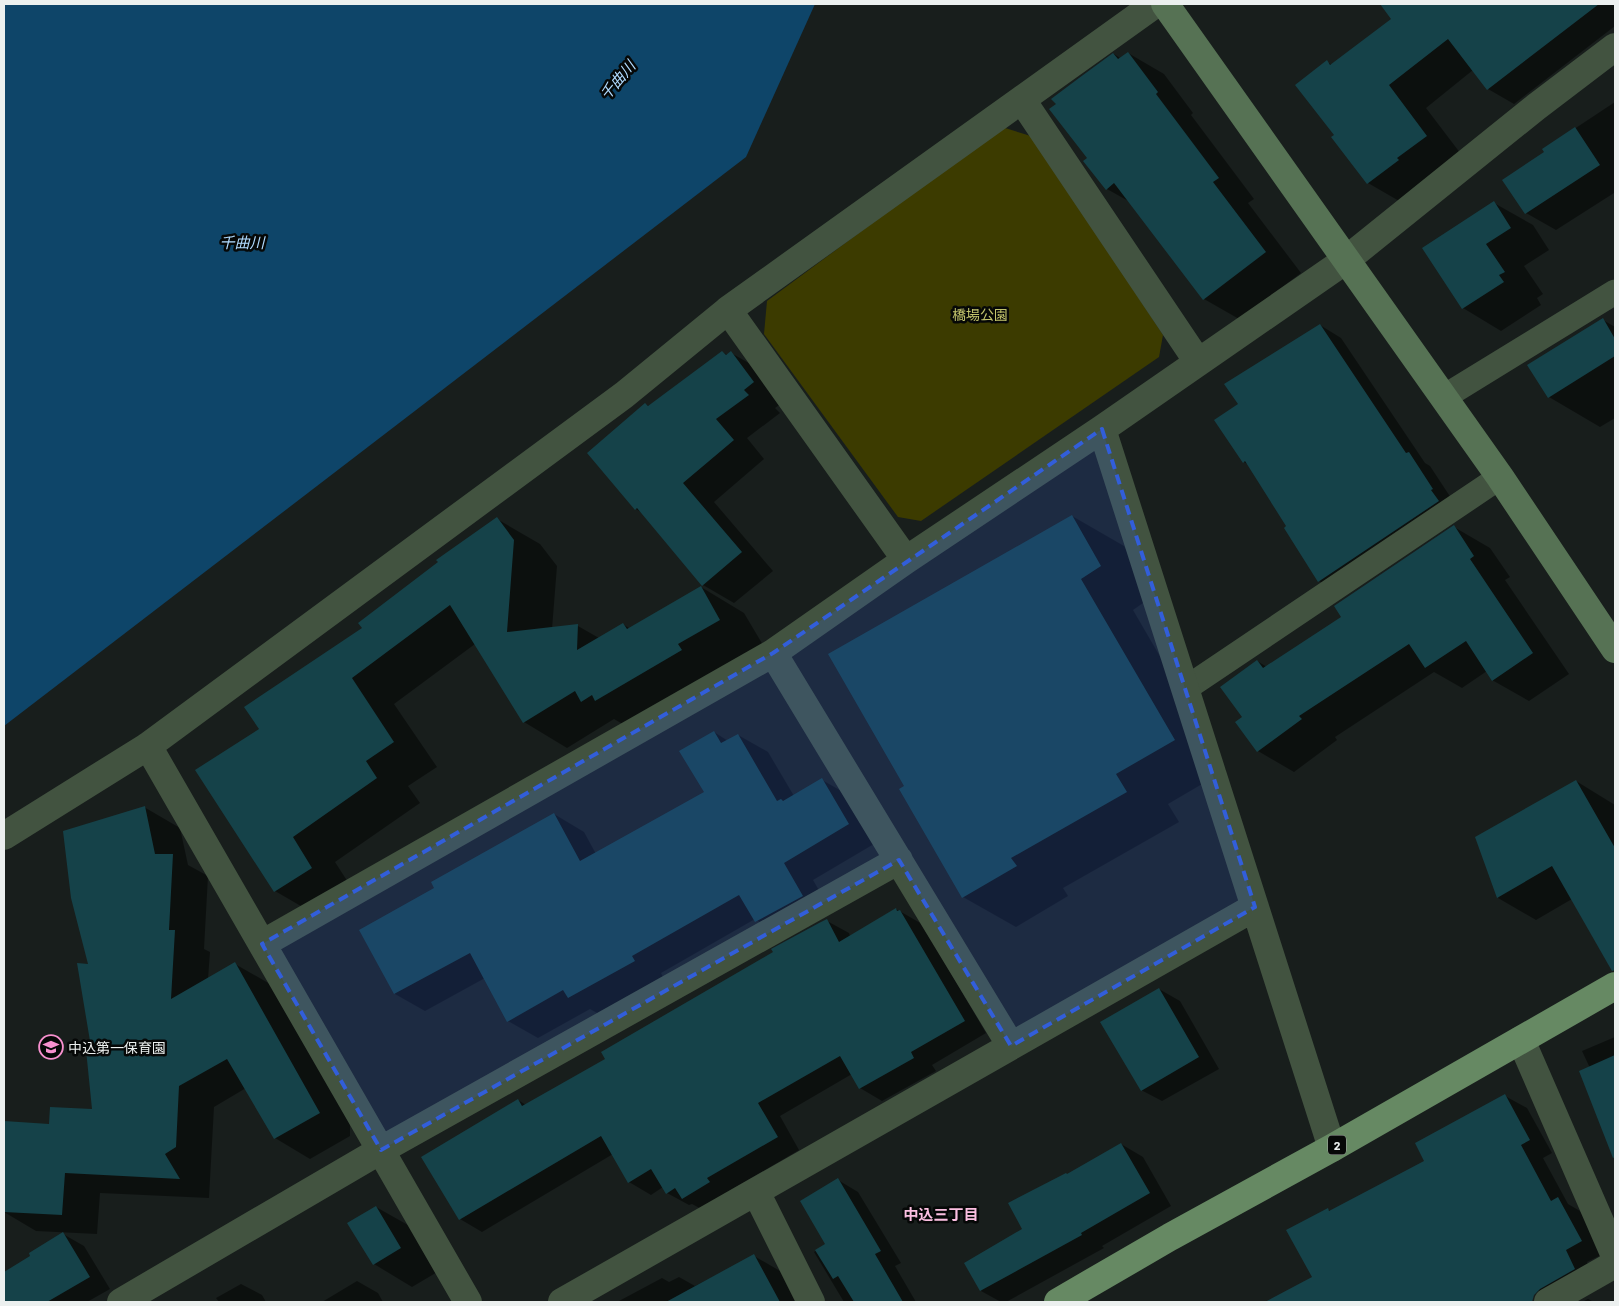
<svg xmlns="http://www.w3.org/2000/svg" width="1619" height="1306" font-family="Barlow,'Noto Sans JP',sans-serif">
<rect width="100%" height="100%" fill="#181e1c"/>
<path fill="#3c3b00" d="M 1002,127 L 1034,137 L 1163,335 L 1159,357 L 921,521 L 898,517 L 764,334 L 767,301 Z"/>
<path fill="#0e4569" d="M 4,4 L 815,4 L 746,157 L 4,726 Z"/>
<path fill="#0007" d="M 1395,4 L 1452,4 L 1457,7 L 1472,26 L 1501,4 L 1615,4 L 1615,26 L 1514,104 L 1488,89 L 1473,70 L 1426,108 L 1464,158 L 1406,205 L 1368,183 L 1336,136 L 1327,62 L 1332,65 L 1393,19 L 1386,10 Z
M 1128,53 L 1164,74 L 1193,113 L 1191,115 L 1254,199 L 1248,203 L 1301,273 L 1239,319 L 1204,299 L 1130,202 L 1107,189 L 1088,158 L 1114,54 L 1120,58 Z
M 1615,102 L 1615,194 L 1614,193 L 1556,230 L 1526,213 L 1546,153 L 1544,149 Z
M 1494,203 L 1533,225 L 1549,250 L 1524,266 L 1543,294 L 1537,298 L 1541,305 L 1501,331 L 1463,308 Z
M 1603,320 L 1615,327 L 1615,418 L 1600,427 L 1549,397 Z
M 1320,325 L 1341,338 L 1425,463 L 1430,466 L 1453,501 L 1341,593 L 1319,581 L 1288,527 L 1249,465 L 1244,462 L 1239,405 Z
M 722,352 L 728,355 L 731,353 L 763,371 L 785,401 L 775,408 L 780,413 L 747,438 L 764,459 L 714,502 L 773,571 L 734,603 L 703,585 L 644,514 L 636,509 L 645,404 L 649,406 Z
M 1072,516 L 1124,546 L 1153,596 L 1133,610 L 1226,770 L 1168,804 L 1179,822 L 1063,888 L 1068,896 L 1016,927 L 963,897 L 906,786 Z
M 497,519 L 540,544 L 557,566 L 552,629 L 578,626 L 599,638 L 623,624 L 630,629 L 701,587 L 744,613 L 763,645 L 626,726 L 614,719 L 567,748 L 524,722 L 475,644 L 394,704 L 437,767 L 408,786 L 420,803 L 335,862 L 355,893 L 318,916 L 275,891 L 261,729 L 364,629 Z
M 1454,527 L 1490,548 L 1510,577 L 1505,580 L 1569,674 L 1529,701 L 1492,680 L 1487,671 L 1462,688 L 1434,672 L 1335,737 L 1337,740 L 1294,772 L 1258,751 L 1236,723 L 1243,718 L 1257,661 L 1267,667 L 1343,618 Z
M 714,732 L 728,741 L 738,735 L 768,752 L 794,796 L 822,780 L 852,797 L 879,841 L 813,880 L 832,913 L 786,939 L 755,919 L 661,973 L 664,979 L 599,1014 L 590,1009 L 538,1038 L 508,1021 L 485,978 L 425,1011 L 395,994 L 360,931 L 436,888 L 554,814 L 584,832 L 596,854 L 706,793 Z
M 1576,781 L 1615,805 L 1615,952 L 1596,941 L 1572,899 L 1536,920 L 1498,898 Z
M 144,807 L 180,828 L 188,865 L 208,876 L 204,949 L 210,952 L 208,979 L 235,964 L 270,984 L 350,1124 L 350,1136 L 310,1159 L 275,1138 L 246,1088 L 214,1107 L 209,1198 L 100,1193 L 97,1234 L 36,1231 L 4,1212 L 6,1123 L 51,1125 L 94,1111 L 90,965 Z
M 896,909 L 922,924 L 986,1033 L 932,1065 L 936,1071 L 882,1101 L 860,1088 L 852,1074 L 780,1116 L 799,1150 L 729,1191 L 731,1195 L 705,1211 L 692,1204 L 689,1205 L 667,1193 L 663,1187 L 651,1195 L 629,1182 L 613,1154 L 482,1232 L 460,1219 L 423,1157 L 518,1100 L 526,1105 L 607,1060 L 827,921 L 849,933 L 850,936 Z
M 1159,989 L 1180,1001 L 1219,1069 L 1162,1101 L 1141,1090 Z
M 1615,1037 L 1615,1149 L 1610,1146 L 1590,1068 L 1582,1051 Z
M 1505,1096 L 1527,1108 L 1552,1153 L 1543,1158 L 1568,1204 L 1580,1211 L 1603,1254 L 1587,1262 L 1596,1282 L 1549,1286 L 1519,1302 L 1268,1302 L 1313,1277 L 1328,1210 L 1331,1211 L 1426,1161 Z
M 1121,1144 L 1143,1157 L 1171,1206 L 1102,1246 L 1104,1248 L 1006,1302 L 1001,1302 L 981,1291 L 1067,1175 Z
M 838,1180 L 858,1192 L 901,1263 L 895,1266 L 916,1302 L 844,1302 L 814,1252 L 827,1244 Z
M 376,1207 L 415,1229 L 439,1271 L 412,1287 L 374,1264 Z
M 63,1234 L 84,1246 L 110,1289 L 87,1302 L 4,1302 L 4,1273 L 32,1256 Z
M 754,1256 L 787,1275 L 802,1302 L 620,1302 L 619,1301 L 662,1278 L 669,1282 L 679,1277 L 695,1286 Z
M 357,1281 L 378,1293 L 383,1302 L 322,1302 Z
M 241,1284 L 262,1295 L 266,1302 L 219,1302 L 216,1298 Z
M 1588,1299 L 1594,1302 L 1582,1302 Z"/>
<path fill="#154249" d="M 1380,4 L 1599,4 L 1487,90 L 1448,39 L 1389,85 L 1427,136 L 1397,158 L 1399,160 L 1367,184 L 1331,137 L 1334,135 L 1295,85 L 1327,60 L 1330,65 L 1391,19 Z
M 1128,52 L 1158,92 L 1156,94 L 1219,178 L 1213,182 L 1266,252 L 1203,300 L 1114,183 L 1106,190 L 1083,161 L 1087,158 L 1049,109 L 1056,104 L 1051,99 L 1079,78 L 1113,53 L 1118,59 Z
M 1575,127 L 1600,165 L 1525,214 L 1502,180 L 1544,152 L 1542,149 Z
M 1494,201 L 1511,228 L 1486,244 L 1505,272 L 1499,275 L 1504,282 L 1462,309 L 1422,248 Z
M 1603,318 L 1615,339 L 1615,356 L 1548,398 L 1527,365 Z
M 1320,324 L 1406,453 L 1409,452 L 1433,489 L 1431,490 L 1439,501 L 1318,582 L 1284,528 L 1286,526 L 1245,461 L 1243,463 L 1214,420 L 1238,404 L 1224,384 Z
M 722,351 L 726,355 L 731,351 L 754,382 L 744,390 L 749,395 L 716,419 L 734,440 L 683,483 L 742,552 L 702,586 L 637,508 L 635,510 L 587,453 L 645,403 L 648,406 Z
M 1072,515 L 1101,566 L 1081,579 L 1175,740 L 1116,774 L 1127,792 L 1011,858 L 1017,866 L 962,898 L 899,789 L 904,786 L 828,654 Z
M 497,517 L 514,540 L 507,632 L 578,624 L 577,650 L 623,623 L 627,629 L 701,586 L 720,620 L 678,644 L 682,650 L 595,701 L 592,695 L 581,702 L 575,691 L 523,723 L 450,605 L 352,678 L 394,742 L 366,761 L 377,778 L 293,837 L 312,868 L 274,892 L 195,770 L 259,729 L 244,707 L 362,628 L 358,623 L 438,562 L 436,560 Z
M 1454,525 L 1474,556 L 1470,559 L 1533,653 L 1492,681 L 1466,641 L 1425,668 L 1409,644 L 1299,716 L 1302,719 L 1257,752 L 1235,722 L 1242,717 L 1220,687 L 1257,660 L 1263,668 L 1341,617 L 1334,606 Z
M 714,731 L 721,743 L 738,734 L 777,801 L 781,799 L 783,801 L 822,778 L 849,824 L 784,863 L 803,896 L 755,922 L 739,895 L 632,956 L 635,961 L 568,998 L 563,990 L 507,1022 L 470,953 L 394,994 L 359,930 L 434,888 L 431,882 L 554,813 L 580,861 L 704,792 L 679,751 Z
M 1576,780 L 1615,848 L 1615,970 L 1612,971 L 1552,866 L 1497,898 L 1475,837 Z
M 145,806 L 155,854 L 173,854 L 169,930 L 175,930 L 171,999 L 235,962 L 320,1113 L 274,1139 L 227,1059 L 179,1086 L 176,1147 L 165,1154 L 180,1179 L 65,1173 L 62,1215 L 4,1212 L 4,1121 L 49,1124 L 50,1107 L 92,1109 L 85,1040 L 90,1041 L 77,963 L 88,964 L 71,898 L 63,831 Z
M 896,908 L 897,911 L 900,910 L 965,1021 L 911,1052 L 914,1058 L 859,1089 L 840,1056 L 758,1103 L 778,1137 L 707,1178 L 710,1182 L 682,1199 L 675,1188 L 666,1194 L 651,1169 L 628,1183 L 601,1136 L 459,1220 L 421,1157 L 518,1099 L 522,1106 L 605,1059 L 601,1052 L 773,952 L 771,949 L 819,923 L 827,919 L 839,942 Z
M 1159,988 L 1199,1057 L 1141,1091 L 1100,1022 Z
M 1615,1055 L 1615,1157 L 1613,1158 L 1579,1071 Z
M 1505,1094 L 1530,1140 L 1521,1145 L 1551,1201 L 1558,1197 L 1582,1241 L 1566,1250 L 1575,1269 L 1540,1289 L 1534,1295 L 1532,1302 L 1265,1302 L 1312,1277 L 1286,1230 L 1328,1208 L 1329,1211 L 1424,1161 L 1415,1143 Z
M 1121,1143 L 1150,1193 L 1081,1233 L 1082,1235 L 980,1291 L 964,1263 L 1022,1229 L 1008,1203 L 1066,1173 L 1067,1174 Z
M 838,1178 L 881,1251 L 875,1254 L 903,1302 L 854,1302 L 838,1276 L 833,1279 L 815,1250 L 825,1244 L 800,1201 Z
M 376,1206 L 401,1248 L 373,1265 L 347,1223 Z
M 63,1232 L 90,1277 L 47,1302 L 4,1302 L 4,1272 L 30,1256 L 29,1253 Z
M 754,1254 L 780,1302 L 666,1302 Z"/>
<g fill="none" stroke-linecap="round" stroke-linejoin="round">
<path stroke="#425340" stroke-width="25" d="M 1444,397 L 1615,292
M 1185,689 L 1500,477"/>
<path stroke="#425340" stroke-width="28" d="M 1022,100 L 1198,362
M 728,310 L 906,560
M 1102,429 L 1332,1148
M 773,653 L 1011,1046
M 148,746 L 468,1302
M 4,836 L 148,746 L 624,395 L 728,310 L 1155,4
M 262,944 L 773,653 L 906,560 L 1102,429 L 1346,260 L 1536,107 L 1615,47
M 1521,1040 L 1615,1256
M 756,1192 L 811,1302
M 121,1302 L 381,1150 L 899,860
M 562,1302 L 1255,907
M 1548,1302 L 1615,1264"/>
<path stroke="#567254" stroke-width="28" d="M 1165,4 L 1500,477 L 1615,649"/>
<path stroke="#668963" stroke-width="28" d="M 1058,1302 L 1170,1237 L 1332,1148 L 1615,986"/>
</g>
<path fill="#325eda" fill-opacity="0.2" stroke="#325eda" stroke-width="4" stroke-dasharray="10 6" stroke-linejoin="round" d="M 1102,429 L 1255,907 L 1011,1046 L 899,860 L 381,1150 L 262,944 L 773,653 Z"/>
<defs>
<g id="school-ring" transform="scale(1.25)"><circle r="9.5" fill="#060807" stroke="#f790ce" stroke-width="1.5"/><path d="M0-5L7-2L0 1L-7-2ZM-4 1L0 2.5L4 1V4Q0 6-4 4Z" fill="#f790ce"/></g>
</defs>
<g fill-rule="evenodd">
<use href="#school-ring" x="51" y="1047"/>
</g>
<g text-anchor="middle" dominant-baseline="central" stroke-width="5" stroke-linejoin="round" paint-order="stroke">
<rect fill="#060807" stroke="#a7aaa9" stroke-width="1" x="1328" y="1135.5" width="18" height="19" rx="4"/>
<g font-size="12" font-weight="bold" fill="#ecf0ef">
<text x="1337" y="1145">2</text>
</g>
<g font-size="14" fill="#c3c46c" stroke="#060807">
<text x="980" y="314">橋場公園</text>
</g>
<g font-size="14" fill="#ecf0ef" stroke="#060807" text-anchor="start">
<text x="68" y="1047">中込第一保育園</text>
</g>
<g font-size="15" font-style="italic" fill="#b0dbff" stroke="#060807">
<text transform="translate(617 80) rotate(-50)">千曲川</text>
<text x="242" y="242">千曲川</text>
</g>
<g font-size="15" font-weight="bold" fill="#fbbfe1" stroke="#060807">
<text x="941" y="1214">中込三丁目</text>
</g>
</g>
<rect width="1619" height="1306" fill="none" stroke="#ecf0ef" stroke-width="10"/>
</svg>
